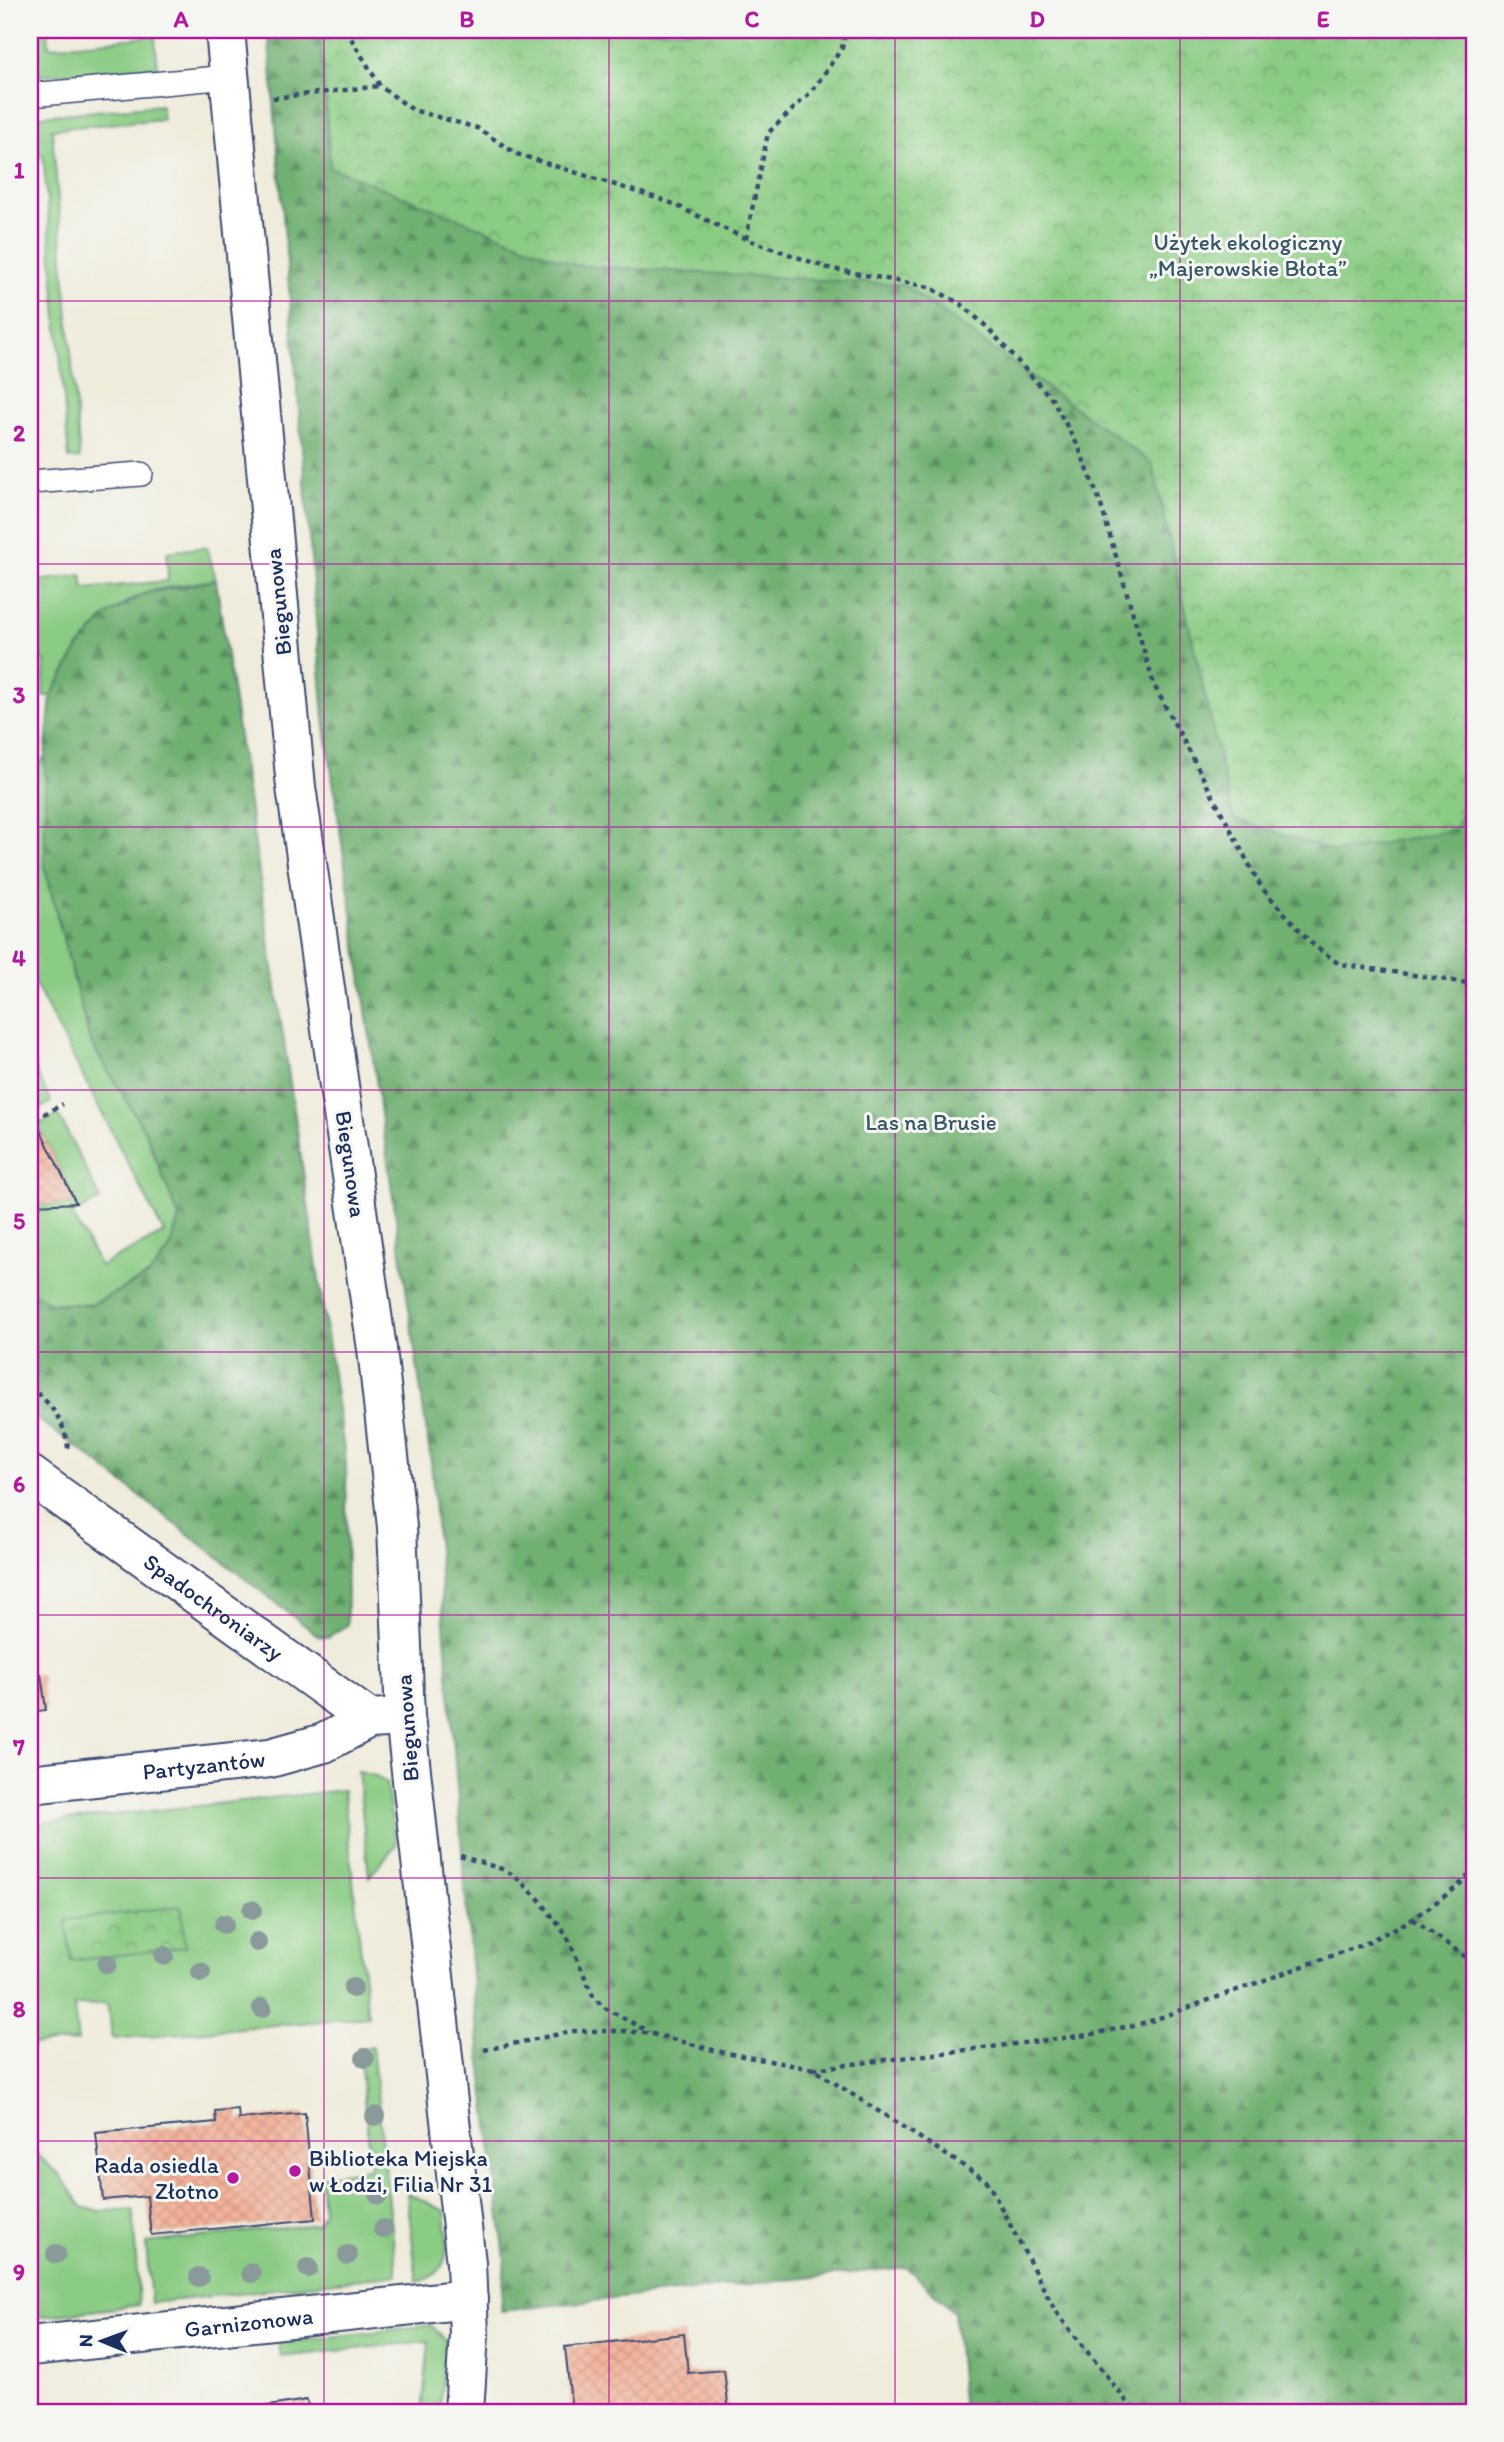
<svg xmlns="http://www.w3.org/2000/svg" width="1504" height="2442" font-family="Itim,sans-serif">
<defs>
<pattern id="forest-firs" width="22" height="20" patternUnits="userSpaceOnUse" patternTransform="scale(1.75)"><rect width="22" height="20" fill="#6fb071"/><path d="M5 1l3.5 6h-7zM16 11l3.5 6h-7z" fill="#5a9060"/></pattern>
<pattern id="park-crowns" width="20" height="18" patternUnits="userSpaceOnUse" patternTransform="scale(1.75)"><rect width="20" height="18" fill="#8acc83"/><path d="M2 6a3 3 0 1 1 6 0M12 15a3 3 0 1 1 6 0" fill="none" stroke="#70a66e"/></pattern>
<pattern id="building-cross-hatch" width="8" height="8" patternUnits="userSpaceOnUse" patternTransform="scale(1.75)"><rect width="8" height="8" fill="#f3b299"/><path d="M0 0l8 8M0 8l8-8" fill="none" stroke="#d09986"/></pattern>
</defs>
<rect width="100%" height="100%" fill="#f6f6f2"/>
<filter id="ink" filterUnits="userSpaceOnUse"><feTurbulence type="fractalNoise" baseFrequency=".0143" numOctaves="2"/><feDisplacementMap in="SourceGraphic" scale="14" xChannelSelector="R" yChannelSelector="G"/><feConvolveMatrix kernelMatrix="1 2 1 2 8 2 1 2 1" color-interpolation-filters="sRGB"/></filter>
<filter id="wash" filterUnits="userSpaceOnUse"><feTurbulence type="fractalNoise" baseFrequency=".00686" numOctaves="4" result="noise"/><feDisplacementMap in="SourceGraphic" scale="28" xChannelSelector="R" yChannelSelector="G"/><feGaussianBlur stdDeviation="1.57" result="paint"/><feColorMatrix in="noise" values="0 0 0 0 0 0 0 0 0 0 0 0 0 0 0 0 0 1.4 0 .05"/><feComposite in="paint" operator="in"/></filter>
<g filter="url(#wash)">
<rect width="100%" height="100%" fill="#efecdb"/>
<path fill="#8acc83" stroke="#527e70" stroke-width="2" d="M 30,30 L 47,30 L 49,47 L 155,36 L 157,67 L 30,76 Z
M 161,105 L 163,119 L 52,129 L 80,458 L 69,459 L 43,155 L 30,156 L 30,117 Z
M 207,547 L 216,580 C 194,584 167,585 146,593 C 99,610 74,655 51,696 L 43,696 L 45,661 L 30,660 L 30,582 L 82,575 L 84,589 L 168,581 L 167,552 Z
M 45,756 L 45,869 L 90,1041 L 146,1133 L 179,1218 L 169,1250 L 149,1275 L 91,1305 L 50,1303 L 30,1291 L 30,1192 L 35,1205 L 76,1203 L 38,1125 L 58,1114 L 101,1200 L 72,1214 L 100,1266 L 164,1233 L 30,974 L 30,763 L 40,763 Z
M 30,1059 L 51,1102 L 32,1113 L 30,1109 Z
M 358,1772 L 376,1776 L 386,1783 L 396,1845 L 369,1877 Z
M 343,1790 L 368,2017 L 113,2039 L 107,2003 L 74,2006 L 78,2041 L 30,2045 L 30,1824 Z
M 372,2047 L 397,2275 L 151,2303 L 146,2243 L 317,2224 L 323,2213 L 320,2177 L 371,2168 L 359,2050 Z
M 30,2148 L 60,2175 L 82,2207 L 101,2211 L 133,2209 L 139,2305 L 30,2318 Z
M 407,2193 L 445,2211 C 447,2240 455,2275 417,2282 Z
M 431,2325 L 446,2341 L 439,2412 L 422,2412 L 429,2341 L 281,2357 L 279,2343 Z"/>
<path fill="url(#forest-firs)" stroke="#457068" stroke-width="2" d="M 268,30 L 397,30 L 749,146 L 1474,661 L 1474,2412 L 963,2412 L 954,2312 L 906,2267 L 501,2311 L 505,2259 L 475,2014 L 431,1462 L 324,719 Z
M 216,580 L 346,1463 L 347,1625 L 328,1637 L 318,1636 L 85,1453 L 30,1414 L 30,1291 L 50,1303 L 91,1305 L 149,1275 L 169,1250 L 179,1218 L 146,1133 L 90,1041 L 45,869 L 45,756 L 51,696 L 79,647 L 106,616 L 146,593 Z"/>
<path fill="url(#park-crowns)" stroke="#527e70" stroke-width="2" d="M 320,30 L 1474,30 L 1474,794 L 1453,830 L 1335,852 L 1233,818 L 1152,463 L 904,285 L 574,265 L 330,167 Z
M 181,1906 L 185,1947 L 71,1961 L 66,1920 Z"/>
<g id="blocks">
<path fill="url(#building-cross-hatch)" d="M 30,1110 L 35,1119 L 76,1203 L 34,1205 L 30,1192 Z
M 41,1674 L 46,1710 L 30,1712 L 30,1675 Z
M 238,2109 L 239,2119 L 305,2113 L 315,2219 L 151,2235 L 147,2196 L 103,2200 L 96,2133 L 216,2122 L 215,2111 Z
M 684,2334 L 688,2373 L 724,2370 L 729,2412 L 572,2412 L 565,2347 Z
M 307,2400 L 309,2412 L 236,2412 L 236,2411 Z"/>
</g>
</g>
<g filter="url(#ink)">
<use href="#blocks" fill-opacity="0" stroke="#3b4b71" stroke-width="2"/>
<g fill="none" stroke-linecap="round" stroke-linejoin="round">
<g stroke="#3b4b71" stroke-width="26">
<path id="lane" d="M 30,95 L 229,77
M 30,482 L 141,474"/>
</g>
<g stroke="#3b4b71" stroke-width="42">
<g id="street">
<path d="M 405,1717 L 466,2263 L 469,2334 L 464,2412"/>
<path id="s1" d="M 30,1784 L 270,1758 L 324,1743 L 369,1719"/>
<path id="s2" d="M 30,2346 L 468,2299"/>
</g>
</g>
<g stroke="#3b4b71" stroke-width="42">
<g id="secondary">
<path id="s3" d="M 30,1475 L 369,1719 L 405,1717 L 397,1527 L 377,1349 L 296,787 L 225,30"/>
</g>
</g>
<path stroke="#3b4b71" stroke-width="4.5" stroke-dasharray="5 5" stroke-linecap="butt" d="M 346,30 L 380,86 L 413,110 L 477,128 L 517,154 L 669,202 L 746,239 L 828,268 L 929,287 L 961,304 L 987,327 L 1052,399 L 1079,448 L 1100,502 L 1154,685 L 1261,887 L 1311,943 L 1339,964 L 1474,984
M 273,98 L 380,86
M 746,239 L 768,133 L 812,91 L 842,48 L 846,30
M 30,1062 L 40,1057
M 35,1119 L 63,1104
M 30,1386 C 50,1403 65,1421 68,1448 L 66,1451
M 460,1856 L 505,1870 L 516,1877 L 539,1899 L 567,1936 L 593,1996 L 603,2007 L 649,2032
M 1413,1919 L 1474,1963
M 484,2050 L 574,2031 L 626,2031 L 653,2034 L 721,2052 L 813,2069 L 987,2181 L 1056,2312 L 1135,2412
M 813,2069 L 1088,2035 L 1148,2022 L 1362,1945 L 1413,1919 L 1457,1887 L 1474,1870"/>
<use href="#lane" stroke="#fff" stroke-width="23"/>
<use href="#street" stroke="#fff" stroke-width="38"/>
<use href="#secondary" stroke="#fff" stroke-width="38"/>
</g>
<g fill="#8a9a9b">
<circle cx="252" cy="1910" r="10"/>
<circle cx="224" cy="1924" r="10"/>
<circle cx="257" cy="1942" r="10"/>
<circle cx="164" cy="1956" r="10"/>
<circle cx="107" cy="1964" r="10"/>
<circle cx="201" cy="1972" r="10"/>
<circle cx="353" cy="1988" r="10"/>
<circle cx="262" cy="2008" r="10"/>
<circle cx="365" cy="2058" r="10"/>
<circle cx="375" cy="2116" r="10"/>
<circle cx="379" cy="2195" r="10"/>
<circle cx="383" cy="2229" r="10"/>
<circle cx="56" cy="2254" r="10"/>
<circle cx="348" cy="2255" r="10"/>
<circle cx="308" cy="2268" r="10"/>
<circle cx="251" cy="2273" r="10"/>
<circle cx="199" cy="2277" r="10"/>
</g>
</g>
<path fill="none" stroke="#b5179e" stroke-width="2" stroke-opacity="0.55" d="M 324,30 L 324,2412M 609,30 L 609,2412M 895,30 L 895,2412M 1180,30 L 1180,2412M 30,301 L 1474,301M 30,564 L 1474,564M 30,827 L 1474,827M 30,1090 L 1474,1090M 30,1352 L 1474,1352M 30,1615 L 1474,1615M 30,1878 L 1474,1878M 30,2141 L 1474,2141"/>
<g fill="#b5179e" stroke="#f6f6f2" stroke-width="2.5">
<circle cx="295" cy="2171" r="7"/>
<circle cx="233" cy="2178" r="7"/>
</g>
<g text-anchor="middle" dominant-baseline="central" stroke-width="6" stroke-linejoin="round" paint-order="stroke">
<g font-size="23" fill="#375667" stroke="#f6f6f2">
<text x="1248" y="242">Użytek ekologiczny<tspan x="1248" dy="26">„Majerowskie Błota”</tspan></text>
<text x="931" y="1122">Las na Brusie</text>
</g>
<g font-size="23" fill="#1b2f5e" stroke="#f6f6f2">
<text transform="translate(278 602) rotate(-96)">Biegunowa</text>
<text transform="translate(351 1164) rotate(82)">Biegunowa</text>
<text stroke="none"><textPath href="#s3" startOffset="226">Spadochroniarzy</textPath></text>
<text transform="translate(407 1728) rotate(-94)">Biegunowa</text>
<text stroke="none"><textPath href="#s1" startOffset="175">Partyzantów</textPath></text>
<text stroke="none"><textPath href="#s2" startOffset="220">Garnizonowa</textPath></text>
</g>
<g font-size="23" fill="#1b2f5e" stroke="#f6f6f2" text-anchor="start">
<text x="309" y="2158">Biblioteka Miejska<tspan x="309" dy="26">w Łodzi, Filia Nr 31</tspan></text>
<text x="219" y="2165" text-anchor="end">Rada osiedla<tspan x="219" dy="26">Złotno</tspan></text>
</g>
</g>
<rect width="1504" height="2442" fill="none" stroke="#f6f6f2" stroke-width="77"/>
<g transform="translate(102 2341) rotate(271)" stroke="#f6f6f2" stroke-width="5" paint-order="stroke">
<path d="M0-5L12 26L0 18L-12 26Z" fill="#1b2f5e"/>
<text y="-10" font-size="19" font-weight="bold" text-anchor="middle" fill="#1b2f5e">N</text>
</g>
<rect x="38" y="38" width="1428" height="2366" fill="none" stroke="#b5179e" stroke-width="2.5"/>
<g font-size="23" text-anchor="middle" font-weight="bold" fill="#b5179e">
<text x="181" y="27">A</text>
<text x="467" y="27">B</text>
<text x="752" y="27">C</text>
<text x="1037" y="27">D</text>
<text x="1323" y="27">E</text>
<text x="19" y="178">1</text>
<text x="19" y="441">2</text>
<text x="19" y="703">3</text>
<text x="19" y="966">4</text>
<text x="19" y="1229">5</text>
<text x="19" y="1492">6</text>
<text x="19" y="1755">7</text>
<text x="19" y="2017">8</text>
<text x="19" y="2280">9</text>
</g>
</svg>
